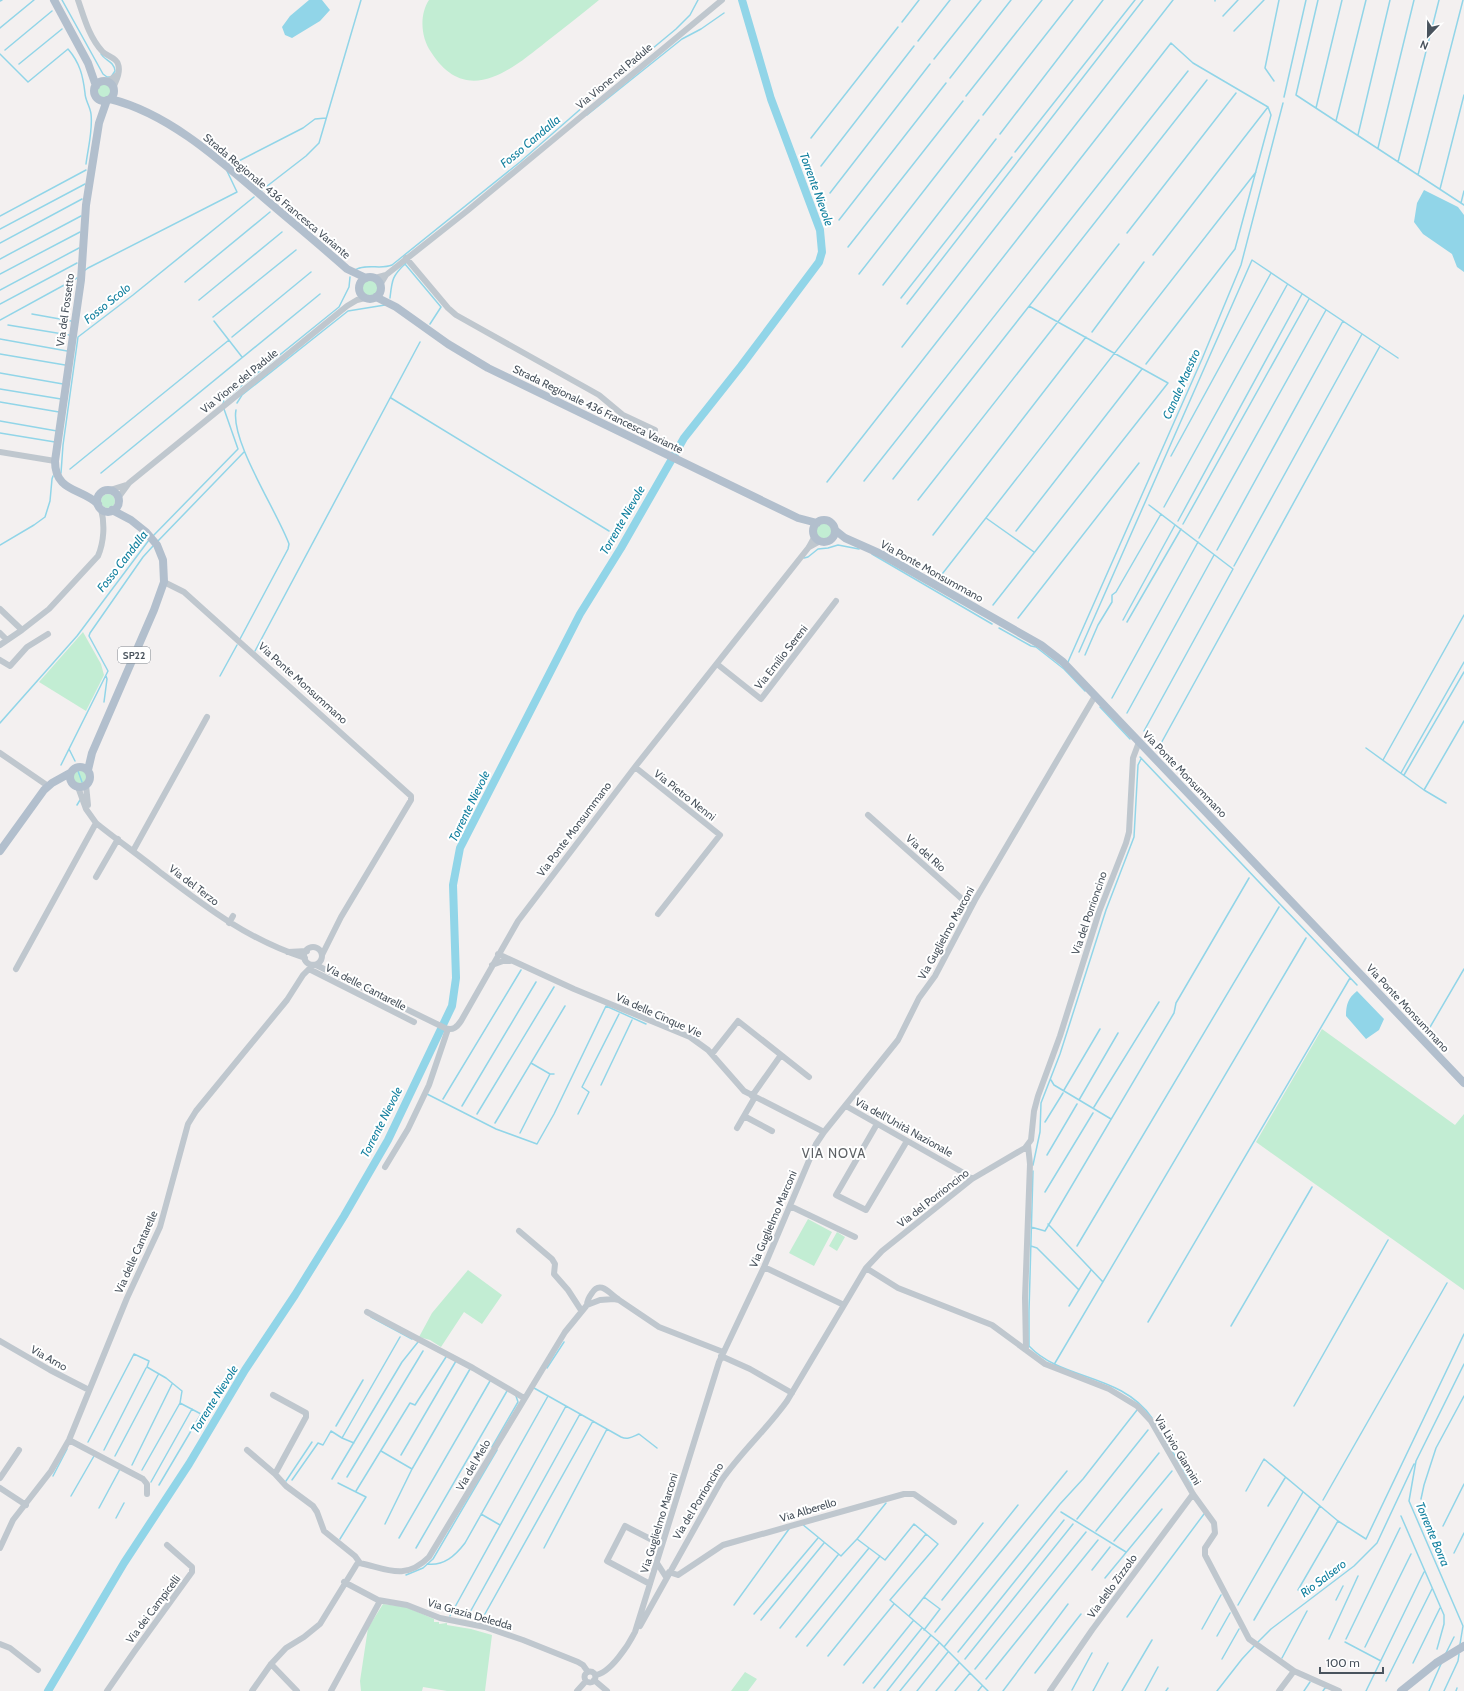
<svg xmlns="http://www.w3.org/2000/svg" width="1464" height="1691" font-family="Cabin,sans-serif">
<rect width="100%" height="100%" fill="#f3f0f0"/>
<path fill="#c2edd3" d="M 429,0 L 599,0 C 582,14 564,28 546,42 C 510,71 466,107 431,52 C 421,38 419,15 429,0 Z
M97 91a7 7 0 1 1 14 0a7 7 0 1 1-14 0Z
M362 288a8 8 0 1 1 16 0a8 8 0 1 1-16 0Z
M101 501a7 7 0 1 1 14 0a7 7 0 1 1-14 0Z
M816 531a8 8 0 1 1 16 0a8 8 0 1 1-16 0Z
M 83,632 L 101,664 L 104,675 L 86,711 L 39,682 Z
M73 777a7 7 0 1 1 14 0a7 7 0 1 1-14 0Z
M 1322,1029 L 1455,1125 L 1464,1114 L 1464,1290 L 1256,1142 Z
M 808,1219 L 832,1232 L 814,1266 L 789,1253 Z
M 837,1232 L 845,1237 L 837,1251 L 829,1246 Z
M 468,1270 L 502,1295 L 482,1324 L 464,1312 L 441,1347 L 430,1340 L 419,1337 L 432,1313 Z
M 383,1604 L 406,1607 L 434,1619 L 434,1622 L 439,1622 L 439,1624 L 447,1623 L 447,1625 L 471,1629 L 492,1635 L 485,1691 L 447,1691 L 423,1687 L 422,1691 L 361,1691 L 360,1681 L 368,1628 Z
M 745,1672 L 757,1679 L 748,1691 L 731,1691 Z"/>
<path fill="#91d5e8" d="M 309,0 L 322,0 L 330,10 L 320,21 L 292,38 L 285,35 L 282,27 L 290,16 Z
M 1424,190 L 1458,207 L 1464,215 L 1464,272 L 1457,267 L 1452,254 L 1423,234 L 1414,222 L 1417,203 Z
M 1357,991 L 1384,1019 L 1379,1030 L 1366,1039 L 1346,1016 C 1346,1005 1348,998 1357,991 Z"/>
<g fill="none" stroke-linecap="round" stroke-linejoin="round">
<path stroke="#91d5e8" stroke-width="1.5" d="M 62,0 L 103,74 L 107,77 L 111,77 L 115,71 C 114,61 105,61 101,54
M 1318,0 L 1296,95 L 1464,205
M 0,1 L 2,0
M 1215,1 L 1215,0
M 1223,16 L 1238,0
M 902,22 L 919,0
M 0,28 L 34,0
M 1234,31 L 1264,0
M 918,41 L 950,0
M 5,50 L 52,11
M 0,54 L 28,82 L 68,49 C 80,63 83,76 85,93 C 85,100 90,106 91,114 C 93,130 88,148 86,164
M 934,59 L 981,0
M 19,64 L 62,29
M 950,78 L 1011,0
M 1274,81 L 1265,68 L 1279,0
M 966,96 L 1042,0
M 1284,97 L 1306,0
M 1316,108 L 1342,0
M 587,115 L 682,39 L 701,29 L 724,13
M 983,115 L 1073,0
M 1336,121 L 1366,0
M 1000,134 L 1103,0
M 1358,135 L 1390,0
M 811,138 L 898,27
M 1378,148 L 1414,0
M 1015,152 L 1135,0
M 1398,162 L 1439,0
M 231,165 L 303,128 L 315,119 L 326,118
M 821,166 L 914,46
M 1418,175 L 1463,0
M 1440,189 L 1464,95
M 262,190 L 306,156 L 319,143 L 361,0
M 830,193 L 930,64
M 1461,203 L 1464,191
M 0,216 L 86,170
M 839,220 L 946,83
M 0,229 L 85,184
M 1127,233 L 1236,93
M 0,243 L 82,199
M 848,247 L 963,101
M 1153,255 L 1268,107
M 0,259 L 81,216
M 405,264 L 441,307 L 430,324
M 355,270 C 366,263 381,270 392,265 L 520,162 L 600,92 L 676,29 L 690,15 L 698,0
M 84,271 L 88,268 L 237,192 L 227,171
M 0,274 L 80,232
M 859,274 L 979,120
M 185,282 L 270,212
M 883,285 L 996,139
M 0,290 L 79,248
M 390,298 C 392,280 392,276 406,263
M 901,298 L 1012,157
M 199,300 L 282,232
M 0,304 L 77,263
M 907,304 L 1143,0
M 32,314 L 71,321
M 213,317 L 296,250
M 0,320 L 77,278
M 214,321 L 242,357
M 8,325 L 69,335
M 1092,332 L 1144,262
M 232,337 L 311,272
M 0,339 L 67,351
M 902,347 L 1173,0
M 0,354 L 65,365
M 0,373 L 63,384
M 0,389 L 61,399
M 391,398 L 609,531
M 0,402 L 59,412
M 237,403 L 242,395 L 348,311 L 385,305
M 223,404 L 224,400 L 339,307 L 349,287 L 350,277
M 236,410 C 230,441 277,511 289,544 L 288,549 L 240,639
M 0,421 L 57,431
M 0,433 L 55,442
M 1171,456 L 1271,273
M 70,469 L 229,340
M 61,473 L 63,445 L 78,337 L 133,295 L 254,197
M 101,473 L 320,294
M 893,479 L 1207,80
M 864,481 L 1188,71
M 827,482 L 1171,43 L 1193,63 L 1268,107 L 1271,115 L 1235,249 L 1146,364
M 918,500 L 1119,244
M 1164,507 L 1287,285
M 986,518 L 1034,552
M 1178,521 L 1302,294
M 1183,524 L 1309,299
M 1016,531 L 1142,369
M 933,535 L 1086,337
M 153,536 L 238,449 L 224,409
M 1199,538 L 1326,310
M 157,542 L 244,452
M 0,545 L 34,525 L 45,517 L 50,501 L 52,479 L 53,476
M 1217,550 L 1343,321
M 872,554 L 992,624
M 804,558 L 808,557 L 818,549 L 828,548 L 838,545 L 859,549
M 1234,566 L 1362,334
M 939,578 L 1256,172
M 993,605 L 1168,383 L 1029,306
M 1018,618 L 1139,463
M 1123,620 L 1175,525
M 1127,622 L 1181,529
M 999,628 L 1031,646 L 1036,647 L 1064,669 L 1085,691
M 255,651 L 420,342
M 1079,652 L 1252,260 L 1398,358
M 1085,655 L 1098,625 L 1112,602 L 1112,595 L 1116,592 L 1161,514
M 1068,662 L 1202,359 L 1241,265 L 1283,103
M 220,676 L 237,645
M 1112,698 L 1198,542
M 104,702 L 107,679 L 106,676
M 1100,707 L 1130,739
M 1127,713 L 1214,555
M 0,723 L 77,636 L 149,540
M 1144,731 L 1233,569 L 1149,505
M 1159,747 L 1380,346
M 1366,748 L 1424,790 L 1446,803
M 69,749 L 75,761
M 1140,757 L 1357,985
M 1383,760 L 1464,615
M 61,765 L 108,671 L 89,636 L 90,633 L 143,557 L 153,546
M 78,771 L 82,782
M 1401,773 L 1464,662
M 1404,775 L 1464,672
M 1424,790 L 1464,721
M 77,805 L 80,800
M 1426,1034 L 1464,969
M 531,1063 L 550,1074 L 554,1074
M 1051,1080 L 1054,1085 L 1111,1119
M 601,1085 L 632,1020
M 1064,1090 L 1100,1029
M 427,1094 L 496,1129 L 537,1144 L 554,1114 L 606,1006 L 646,1024
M 443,1099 L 521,970
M 1079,1100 L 1118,1033
M 462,1106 L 536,982
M 1094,1107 L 1159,1002
M 477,1114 L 554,987
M 578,1114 L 589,1092 L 582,1087 L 619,1014
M 1045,1122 L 1063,1093
M 495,1123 L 565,1006
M 520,1133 L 550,1074
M 1047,1155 L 1077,1104
M 1033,1165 L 1040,1132 L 1041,1103 L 1060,1054 L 1106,910 L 1134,837 L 1138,765 L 1141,759
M 1033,1171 L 1029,1311 L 1029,1346 C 1062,1381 1121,1373 1152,1418
M 1045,1192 L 1093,1113
M 1048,1224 L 1103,1282
M 1031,1227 L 1045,1231 L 1174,1013 L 1176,1003 L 1249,878
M 1031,1246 L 1037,1248 L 1079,1290
M 1077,1246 L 1279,907
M 1069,1306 L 1091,1270
M 371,1317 L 412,1339
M 1148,1322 L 1350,978
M 1231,1326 L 1312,1187
M 1055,1363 L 1306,938
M 547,1368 L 564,1342
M 534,1388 L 621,1437 C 628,1440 632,1437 639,1434 L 657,1448
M 1294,1406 L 1388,1240
M 1154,1421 L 1193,1486
M 336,1426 L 363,1380
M 342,1438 L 400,1337
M 88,1442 L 134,1354 L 149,1361 L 147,1367 L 166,1378 L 182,1391 L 180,1403 L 201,1414 L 159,1485
M 492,1447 L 518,1402 L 516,1396
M 104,1450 L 146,1368
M 381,1451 L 412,1469
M 401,1455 L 456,1361
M 115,1456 L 158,1375
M 132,1465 L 172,1384
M 142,1470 L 180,1403
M 53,1476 L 67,1449
M 347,1477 L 423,1351
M 332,1479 L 402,1362 L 418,1342
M 292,1480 L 318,1443 L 323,1445 L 331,1431 L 342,1438 L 354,1443
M 286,1481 L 312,1442
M 151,1482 L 192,1409
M 338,1483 L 366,1497 L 340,1539
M 356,1491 L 410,1403 L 415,1405 L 446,1357
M 1246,1491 L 1264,1459 L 1338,1521 L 1366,1539 L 1464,1334
M 71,1496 L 94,1456
M 1421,1499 L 1424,1485 L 1436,1448 L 1464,1396
M 1323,1500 L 1447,1283
M 1268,1506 L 1285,1478
M 99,1508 L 120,1469
M 1061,1512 L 1126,1552
M 481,1514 L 500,1525
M 1401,1516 L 1444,1615 L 1444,1624 L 1437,1649
M 116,1518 L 124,1503
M 1077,1519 L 1148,1430
M 385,1524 L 412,1469 L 470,1369
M 802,1524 L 841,1556 L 857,1539 L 886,1503
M 1443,1526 L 1464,1484
M 1096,1531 L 1159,1453
M 399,1538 L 490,1381
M 857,1539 L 885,1560 L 914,1524 L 938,1544 L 890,1600 L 939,1642 L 988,1691
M 1114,1541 L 1172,1471
M 416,1548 L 507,1391
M 544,1548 L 607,1429
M 1454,1553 L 1464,1533
M 427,1564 C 444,1566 455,1556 465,1543 L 548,1396
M 1092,1570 L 1110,1547
M 406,1575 L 423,1568 L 433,1559 L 497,1450
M 1105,1578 L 1162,1509
M 1298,1590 L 1338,1521
M 924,1597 L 940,1609 L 924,1630
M 942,1600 L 1018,1505
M 1336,1600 L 1343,1586
M 734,1605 L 789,1529
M 1238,1605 L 1303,1492
M 469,1614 L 580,1414
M 754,1614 L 818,1538
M 450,1616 L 566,1406
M 909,1616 L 983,1523
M 1127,1617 L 1204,1514
M 761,1620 L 824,1543
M 1254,1620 L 1320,1506
M 481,1621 L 593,1421
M 780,1628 L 838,1555
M 1202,1629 L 1221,1595
M 935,1632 L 1067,1471
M 1217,1636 L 1230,1613
M 796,1637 L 869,1548
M 1329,1639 L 1358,1576
M 1346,1639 L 1400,1528
M 1258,1642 L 1271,1629 L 1354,1566 L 1377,1543 L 1414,1464
M 1345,1642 L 1381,1661
M 1460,1644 L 1463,1626 L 1409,1501 L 1416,1461 L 1464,1364
M 807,1646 L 880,1556
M 944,1647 L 1060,1504 L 1083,1479 L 1137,1410
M 1365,1647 L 1411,1554
M 958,1652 L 1064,1520
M 1446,1653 L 1454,1637
M 828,1656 L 926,1534
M 1282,1658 L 1307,1611
M 965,1659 L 1073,1524
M 1222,1659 L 1239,1629
M 1413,1663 L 1440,1608
M 844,1665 L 894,1604
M 975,1669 L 1086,1532
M 1035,1673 L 1081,1614
M 986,1679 L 1098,1540
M 1386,1681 L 1432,1589
M 863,1683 L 913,1621
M 874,1688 L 922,1628
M 1072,1690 L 1092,1653
M 887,1691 L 931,1635
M 900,1691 L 939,1643
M 917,1691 L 948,1652
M 936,1691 L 959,1663
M 955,1691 L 970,1673
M 978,1691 L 982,1686
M 1003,1691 L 1068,1604
M 1093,1691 L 1108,1663
M 1122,1691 L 1152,1640
M 1145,1691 L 1158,1667
M 1166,1691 L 1168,1688
M 1217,1691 L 1242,1659 L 1255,1645
M 1304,1691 L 1310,1682
M 1323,1691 L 1325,1688 L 1327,1688
M 1366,1691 L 1424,1572
M 1429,1691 L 1441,1664
M 1444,1691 L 1458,1661 L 1459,1654
M 1456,1691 L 1457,1688"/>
<path stroke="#91d5e8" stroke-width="8" d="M 48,1691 L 124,1563 L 189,1464 L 245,1370 L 295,1295 L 344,1216 L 388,1140 L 452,1006 L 456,978 L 453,885 L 460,848 L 580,614 L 621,548 L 684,438 L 741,366 L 819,262 L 822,252 L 820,230 L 771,99 L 742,0"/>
<path stroke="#bfc7ce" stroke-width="6" d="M 78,0 C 84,17 89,37 102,51 C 106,56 116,57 118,64 C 121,72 116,81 113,88
M 107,82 L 117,75
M 406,258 L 448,308 L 456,315 L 599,395 L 623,415 L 655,430
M 375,278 L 386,275
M 380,285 L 386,275 L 467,211 L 722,0
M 0,452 L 55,461
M 110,490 L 126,485
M 118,498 L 129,483 L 347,306 L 357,300 L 365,298
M 809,547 L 820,541
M 164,582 L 184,592 L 411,796 L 411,800 L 341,917 L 322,955
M 0,609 L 22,630
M 0,633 L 7,640
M 0,645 L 22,630 L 49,609 L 98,556 C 104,542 105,524 101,509
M 0,660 L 10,666 L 27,647 L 48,634
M 717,664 L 761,699 L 836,601
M 0,753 L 48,786
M 635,767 L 720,835 L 658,914
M 86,785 L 88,805
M 78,787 L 86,809 L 96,823 C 117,840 140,856 161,873 C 207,908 249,940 305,958
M 868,815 L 971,907
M 133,851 L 207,717
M 96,877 L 118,839
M 229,923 L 233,916
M304 956a9 9 0 1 1 18 0a9 9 0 1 1-18 0Z
M 288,952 L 307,951
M 498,954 L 574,989 L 690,1037 L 708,1050 L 744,1091 L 824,1132
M 316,965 L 445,1028 C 453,1031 457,1027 461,1021 L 518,921 L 635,767 L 809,547 L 815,536
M 492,965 L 503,961 L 510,961
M 16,969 L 96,823
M 309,969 L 414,1022
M 712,1054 L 738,1021 L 809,1077
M 752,1096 L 781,1055
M 846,1106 L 962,1172 L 972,1179
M 744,1116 L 772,1131
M 877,1124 L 836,1195 L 866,1210 L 907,1141
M 737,1128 L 755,1097
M 385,1167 L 408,1129 L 429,1085 L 448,1029
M 790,1206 L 855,1237
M 519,1231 L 552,1259 L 555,1264 L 554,1274 L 568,1290 L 581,1310
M 764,1267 L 844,1305
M 866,1268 L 898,1288 L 992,1325 L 1045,1364 L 1109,1389 L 1137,1406 L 1151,1421 L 1193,1494 L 1214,1523 L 1215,1533 L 1205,1548 L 1205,1555 L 1249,1639 L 1294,1671 L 1339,1691
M 587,1305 C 587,1300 589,1297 592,1293 C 600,1280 609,1293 618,1299
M 367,1312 L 473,1368 L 524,1398
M 0,1341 L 50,1370 L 89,1390
M 1026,1350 L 1025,1298 L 1030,1164 L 1028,1145
M 721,1356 L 750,1369 L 792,1393
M 273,1395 L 306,1413 L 306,1417 L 275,1474
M 69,1440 L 143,1479 L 147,1484 L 147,1494
M 247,1450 L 275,1474 L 286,1486 L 313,1506 L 317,1512 L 324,1531 L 355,1556 L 360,1563
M 0,1478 L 19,1450
M 0,1488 L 26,1505
M 0,1548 L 13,1520 L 51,1471 L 69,1440 L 127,1298 L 160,1227 L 188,1124 L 196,1111 L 287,1000 L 303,975 L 313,965
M 657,1563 L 666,1577
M 669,1572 L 678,1575 L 723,1545 L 904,1494 L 914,1494 L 954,1522
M 344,1582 L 378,1600 L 407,1605 L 440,1618 L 485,1627 L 523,1640 L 578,1662 L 583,1665 L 588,1672
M 650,1584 L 607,1561 L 625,1526 L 662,1545
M 640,1626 L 721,1481 C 741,1452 767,1429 787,1401 L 866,1268 L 882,1251 L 972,1179 L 1025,1148 L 1031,1140 L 1034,1111 L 1038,1096 L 1060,1036 L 1099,912 L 1126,843 L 1129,832 L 1133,758 L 1139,742
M 0,1644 L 10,1648 L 38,1670
M 271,1664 L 297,1691
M584.5 1677a5.5 5.5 0 1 1 11 0a5.5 5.5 0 1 1-11 0Z
M 595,1675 C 610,1674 629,1644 635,1632 L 719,1362 L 764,1267 L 816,1144 L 824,1132 L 898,1040 L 919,998 L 935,976 L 975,900 L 1095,696
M 594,1680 L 607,1691
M 107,1691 L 134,1652 L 192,1572 L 192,1567 L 167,1545
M 252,1691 L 271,1664 L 286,1648 L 304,1637 L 320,1624 L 357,1564 L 360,1563 C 387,1569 405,1581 429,1557 L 565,1332 L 587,1305 L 600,1300 L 614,1299 L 619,1300 L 659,1327 L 723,1352
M 331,1691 L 380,1601
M 577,1691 L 586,1681
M 1050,1691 L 1092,1630 L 1193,1494
M 1279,1691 L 1294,1671"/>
<path stroke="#b2bfcd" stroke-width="8" d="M 54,0 L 88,63 L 96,86
M94 91a10 10 0 1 1 20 0a10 10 0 1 1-20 0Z
M 110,99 C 168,113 220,160 264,198 C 292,222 320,245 347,269 L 366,278
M359 288a11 11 0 1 1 22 0a11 11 0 1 1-22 0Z
M 376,297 L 396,307 L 448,344 L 488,368 L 798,518 L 817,523
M97 501a11 11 0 1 1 22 0a11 11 0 1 1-22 0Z
M 98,504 C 81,488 55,492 55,461 L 81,280 L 86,205 L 99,123 L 107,100
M813 531a11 11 0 1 1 22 0a11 11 0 1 1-22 0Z
M 835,530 L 845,538 L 881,554 L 1041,645 L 1063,662 L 1464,1083
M70 777a10 10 0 1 1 20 0a10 10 0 1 1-20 0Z
M 88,770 L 92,753 L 154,610 L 164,582 L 163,560 L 157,545 L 146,532 L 131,520 L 112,510
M 0,851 L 44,790 L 52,783 L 70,773
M 1401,1691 L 1436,1663 L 1464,1646"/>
</g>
<g text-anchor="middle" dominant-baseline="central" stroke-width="4" stroke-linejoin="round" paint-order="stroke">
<rect fill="#fff" stroke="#80878e" stroke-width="1" x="118" y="647" width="32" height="16" rx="3"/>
<g font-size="10" font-weight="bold" fill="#49535d">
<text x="134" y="655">SP22</text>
</g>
<g font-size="11" fill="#49535d" stroke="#fff">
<text transform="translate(614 76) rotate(-40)">Via Vione nel Padule</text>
<text transform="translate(277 196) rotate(40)">Strada Regionale 436 Francesca Variante</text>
<text transform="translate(65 310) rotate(-82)">Via del Fossetto</text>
<text transform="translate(239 381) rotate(-39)">Via Vione del Padule</text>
<text transform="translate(598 409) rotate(26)">Strada Regionale 436 Francesca Variante</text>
<text transform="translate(932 571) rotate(29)">Via Ponte Monsummano</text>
<text transform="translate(781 657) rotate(-52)">Via Emilio Sereni</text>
<text transform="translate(303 683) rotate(42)">Via Ponte Monsummano</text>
<text transform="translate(1185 774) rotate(46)">Via Ponte Monsummano</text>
<text transform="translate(685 795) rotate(38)">Via Pietro Nenni</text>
<text transform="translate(574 829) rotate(-53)">Via Ponte Monsummano</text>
<text transform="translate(926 853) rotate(42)">Via del Rio</text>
<text transform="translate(194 885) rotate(37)">Via del Terzo</text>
<text transform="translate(1089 913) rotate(-71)">Via del Porrioncino</text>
<text transform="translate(946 933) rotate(-61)">Via Guglielmo Marconi</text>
<text transform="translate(366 987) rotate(27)">Via delle Cantarelle</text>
<text transform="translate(1408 1008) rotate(47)">Via Ponte Monsummano</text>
<text transform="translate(659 1015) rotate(24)">Via delle Cinque Vie</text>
<text transform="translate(904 1127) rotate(29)">Via dell'Unità Nazionale</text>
<text transform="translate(933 1198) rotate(-38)">Via del Porrioncino</text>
<text transform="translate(773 1219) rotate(-67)">Via Guglielmo Marconi</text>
<text transform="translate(136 1252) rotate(-66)">Via delle Cantarelle</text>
<text transform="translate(49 1358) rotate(29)">Via Arno</text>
<text transform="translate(1178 1450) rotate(59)">Via Livio Giannini</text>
<text transform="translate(473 1465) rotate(-60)">Via del Melo</text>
<text transform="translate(698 1501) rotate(-59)">Via del Porrioncino</text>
<text transform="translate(808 1510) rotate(-17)">Via Alberello</text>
<text transform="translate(659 1523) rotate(-73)">Via Guglielmo Marconi</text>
<text transform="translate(1112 1586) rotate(-54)">Via dello Zizzolo</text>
<text transform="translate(153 1609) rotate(-53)">Via dei Campicelli</text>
<text transform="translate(470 1614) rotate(16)">Via Grazia Deledda</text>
</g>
<g font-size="12" font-style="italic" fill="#13809f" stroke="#fff">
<text transform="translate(530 141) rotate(-40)">Fosso Candalla</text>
<text transform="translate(817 189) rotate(70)">Torrente Nievole</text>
<text transform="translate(107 303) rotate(-39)">Fosso Scolo</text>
<text transform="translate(1181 384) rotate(-66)">Canale Maestro</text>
<text transform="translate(622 520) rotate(-60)">Torrente Nievole</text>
<text transform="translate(122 561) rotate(-52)">Fosso Candalla</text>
<text transform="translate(469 806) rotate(-64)">Torrente Nievole</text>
<text transform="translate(381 1122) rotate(-63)">Torrente Nievole</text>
<text transform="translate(214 1399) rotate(-58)">Torrente Nievole</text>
<text transform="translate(1433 1534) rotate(67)">Torrente Borra</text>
<text transform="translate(1323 1578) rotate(-37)">Rio Salsero</text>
</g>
<g font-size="13" letter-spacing="1" fill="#5d6165" stroke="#fff">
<text x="834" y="1153">VIA NOVA</text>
</g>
</g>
<g transform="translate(1428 36) rotate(202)" stroke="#ffffff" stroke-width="3" paint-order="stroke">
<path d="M0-3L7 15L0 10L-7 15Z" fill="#49535d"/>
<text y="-6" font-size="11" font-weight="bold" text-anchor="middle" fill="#49535d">N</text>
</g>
<path d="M1320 1667v6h63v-6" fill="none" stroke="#49535d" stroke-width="2"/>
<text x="1326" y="1667" font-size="12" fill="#49535d" stroke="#ffffff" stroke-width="3" paint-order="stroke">100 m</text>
</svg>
